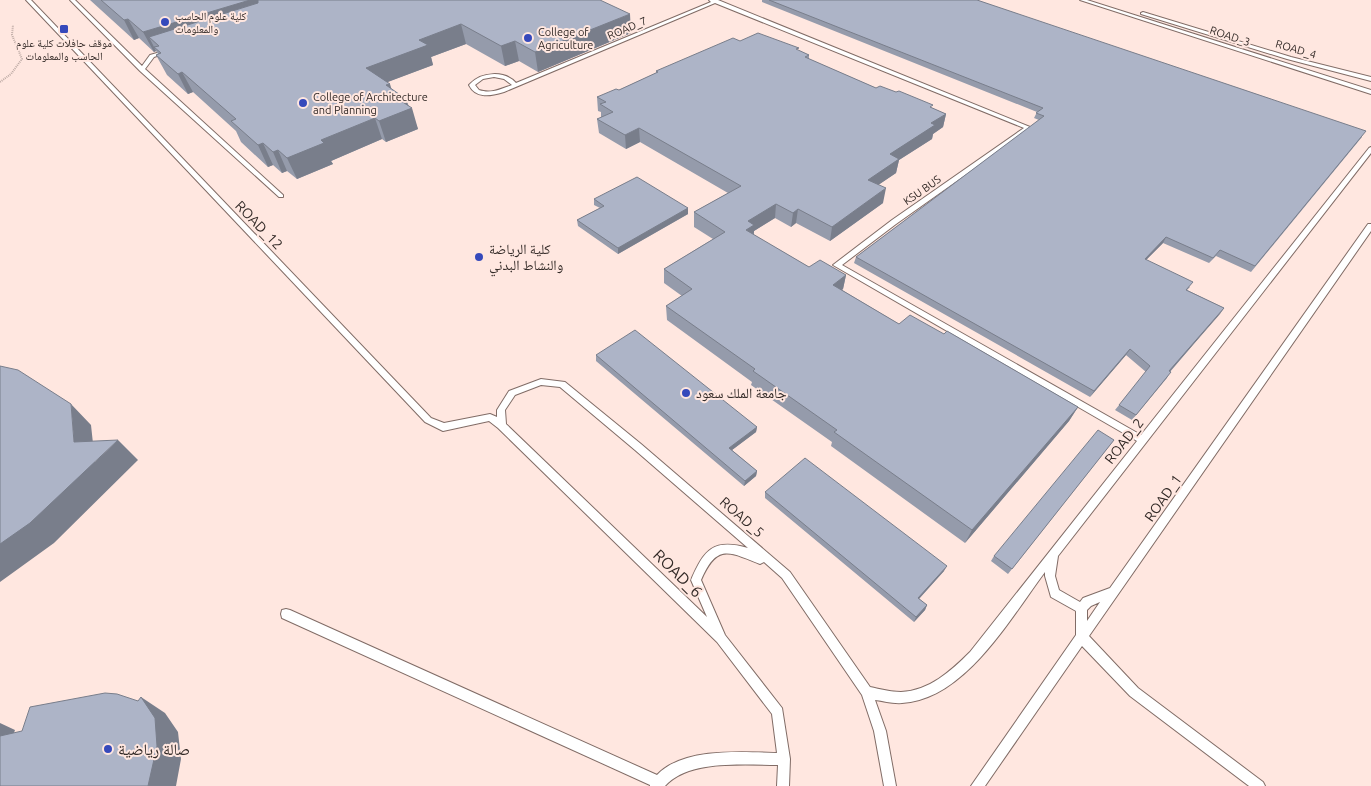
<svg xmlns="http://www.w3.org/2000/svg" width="1371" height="786" font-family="Ubuntu,'Noto Naskh Arabic',sans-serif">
<rect width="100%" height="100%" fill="#ffe7e0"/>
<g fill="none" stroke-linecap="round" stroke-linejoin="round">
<g stroke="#816c66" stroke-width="2">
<path id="lane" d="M 26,0 L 31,0 L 431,418 L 444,423 L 490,414 L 497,417 L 497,410 L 509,391 L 541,379 L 565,382 L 641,444 L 790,572 L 870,687 C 880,689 891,692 901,692 C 929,691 951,671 970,652 L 1137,441 L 833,265 L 892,220 L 1024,128 L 715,3 L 504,92 C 491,96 476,99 469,85 L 470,84 C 481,72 505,70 516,83 L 711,2 L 709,0 L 718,0 L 1030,127 L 1030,129 L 896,224 L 842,265 L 1141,435 L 1369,148 L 1371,147 L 1371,153 L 1058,556 L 1055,576 L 1059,590 L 1080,602 L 1083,598 L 1110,588 L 1368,224 L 1371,224 L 1371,231 L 1089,636 L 1138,688 L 1263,782 L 1265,786 L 1249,786 L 1130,696 L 1082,646 L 985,786 L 971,786 L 1076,635 L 1076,611 L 1051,597 L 1045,576 L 1045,572 C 1011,617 965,700 902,703 C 893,704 884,701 875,700 L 886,731 L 896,786 L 884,786 L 874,731 L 862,695 L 782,578 L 764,562 L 760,564 C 729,552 717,543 701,580 L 725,635 L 782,708 L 790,759 L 789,786 L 777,786 L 778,765 C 744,765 689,759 665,786 L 650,786 L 650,785 L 282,618 L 281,614 L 282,610 L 286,609 L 290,610 L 657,775 C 683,747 743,752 777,753 L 772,714 L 717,642 L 498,428 L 489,421 L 443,431 L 425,422 ZM 494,77 L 504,79 L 512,85 C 501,89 491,94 479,90 L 475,85 L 483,79 ZM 541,385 L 560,387 L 635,450 L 748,548 C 713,538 704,550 691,580 L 707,617 L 506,424 L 505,410 L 515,395 ZM 1100,602 L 1087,621 L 1087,610 L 1091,606 Z
M 70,0 L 75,0 L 142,66 L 150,55 L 171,49 L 171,51 L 154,57 L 145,69 L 283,195 L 283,197 L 279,197 L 140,71 Z
M 1080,0 L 1087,0 L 1371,90 L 1371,94 Z
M 1143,12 L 1291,57 L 1371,77 L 1371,81 L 1287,59 L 1141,14 L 1141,13 Z"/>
</g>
<path stroke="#beaba5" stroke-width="2" stroke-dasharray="1 1" stroke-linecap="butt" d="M 0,82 L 11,74 L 22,59 L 12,35 L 13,25"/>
<use href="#lane" fill="#fff" fill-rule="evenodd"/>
</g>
<path fill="#959bab" d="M 90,0 L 600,0 L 631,33 L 538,72 L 519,61 L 505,66 L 466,44 L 431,57 L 433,65 L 387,82 L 391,89 L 406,99 L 418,129 L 386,142 L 382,139 L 331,161 L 333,164 L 297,179 L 287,171 L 282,173 L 273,165 L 268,167 L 241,142 L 236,131 L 193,92 L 188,94 L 167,75 L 156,55 L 158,54 L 156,51 L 154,52 L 139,38 L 134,40 Z
M 762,0 L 977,0 L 1362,137 L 1251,272 L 1216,256 L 1209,263 L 1163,243 L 1146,260 L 1190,287 L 1187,290 L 1224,308 L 1170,372 L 1167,378 L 1132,420 L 1115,410 L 1146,372 L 1126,355 L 1090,397 L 854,263 L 856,257 L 1039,120 L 1034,118 L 1037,112 L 762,2 Z
M 799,51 L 809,55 L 809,59 L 876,88 L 932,108 L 946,114 L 943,127 L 933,134 L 932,139 L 899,160 L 896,173 L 878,185 L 883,203 L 830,241 L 796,223 L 791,227 L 775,218 L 754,231 L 754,235 L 809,267 L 846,275 L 843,289 L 842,290 L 899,324 L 944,334 L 1078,407 L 1069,421 L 965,543 L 831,446 L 832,442 L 751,385 L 752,382 L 667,320 L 666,306 L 682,296 L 664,283 L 664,269 L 713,239 L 694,227 L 694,212 L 728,193 L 640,142 L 626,149 L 599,133 L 597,119 L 601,118 L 601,112 L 598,111 L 597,97 L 619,90 L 656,73 L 656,71 Z
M 594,199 L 688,208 L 688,214 L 618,254 L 578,226 L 577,220 L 600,208 L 594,205 Z
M 596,355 L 757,427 L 756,432 L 732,450 L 757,471 L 756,476 L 744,486 L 596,361 Z
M 1114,440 L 1008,574 L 991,561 L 994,556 Z
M 765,492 L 944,571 L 919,599 L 927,605 L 925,610 L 914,622 L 765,498 Z"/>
<path fill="#797e8b" d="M 250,0 L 259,0 L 266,16 L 159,46 L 149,37 L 156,51 L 154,52 L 143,32 Z
M 630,14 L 631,33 L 538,72 L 535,52 Z
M 128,19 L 139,38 L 134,40 L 124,20 Z
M 461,24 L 466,44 L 431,57 L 433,65 L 372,88 L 366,68 L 419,40 Z
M 515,41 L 519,61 L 505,66 L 501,46 Z
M 182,72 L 193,92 L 188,94 L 178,74 Z
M 390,84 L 396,104 L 386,85 Z
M 406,99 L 409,109 L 412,108 L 418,129 L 386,142 L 379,121 L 401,101 Z
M 946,114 L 943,127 L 933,134 L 932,139 L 899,160 L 896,173 L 865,194 L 868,180 L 890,154 L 931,123 Z
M 375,118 L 382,139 L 331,161 L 333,164 L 297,179 L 287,158 L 321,140 Z
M 639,128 L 640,142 L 626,149 L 625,135 Z
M 263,143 L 273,165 L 268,167 L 258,145 Z
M 278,150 L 287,171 L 282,173 L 273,152 Z
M 886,188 L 883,203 L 830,241 L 832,227 Z
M 776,204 L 775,218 L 754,231 L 753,239 L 746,230 L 748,221 Z
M 688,208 L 688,214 L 618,254 L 618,248 Z
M 798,209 L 796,223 L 791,227 L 793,213 Z
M 1166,237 L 1163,243 L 1141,265 L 1145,259 Z
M 846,275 L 843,289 L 830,299 L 833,285 Z
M 1224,308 L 1220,314 L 1165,377 L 1169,371 Z
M 1130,349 L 1126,355 L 1090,397 L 1094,391 Z
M 71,404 L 91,425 L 95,462 L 118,440 L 138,460 L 54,543 L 0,582 L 0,544 L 74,442 Z
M 1078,407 L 1069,421 L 965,543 L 972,530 Z
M 757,427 L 756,432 L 728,453 L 729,448 Z
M 757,471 L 756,476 L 744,486 L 745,481 Z
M 947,566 L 944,571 L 916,602 L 918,598 Z
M 927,605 L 925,610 L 914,622 L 916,617 Z
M 141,697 L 165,713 L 178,732 L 181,759 L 176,786 L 148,786 Z
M 0,723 L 15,730 L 6,755 L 0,753 Z"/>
<path fill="#adb4c7" stroke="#797e8b" d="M 101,0 L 250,0 L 143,32 L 128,19 L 124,20 Z
M 258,0 L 600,0 L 630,14 L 535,52 L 515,41 L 501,46 L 461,24 L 419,40 L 428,45 L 366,68 L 390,84 L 386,85 L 406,99 L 401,101 L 412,108 L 379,121 L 375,118 L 321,140 L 324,143 L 287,158 L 278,150 L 273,152 L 263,143 L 258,145 L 231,121 L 236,119 L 182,72 L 178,74 L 156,55 L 161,53 L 154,47 L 159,46 L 149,37 L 258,3 Z
M 769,0 L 977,0 L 1366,131 L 1255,266 L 1220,250 L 1213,258 L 1166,237 L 1145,259 L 1193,282 L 1186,290 L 1224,308 L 1169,371 L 1171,372 L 1136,415 L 1119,405 L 1150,366 L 1130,349 L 1094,391 L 856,257 L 1044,116 L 1036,113 L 1043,108 Z
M 758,33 L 799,48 L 796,49 L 809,55 L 805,57 L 876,88 L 880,86 L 896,92 L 899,91 L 933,105 L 930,107 L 946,114 L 931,123 L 935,125 L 890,154 L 899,159 L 868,180 L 886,188 L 832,227 L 798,209 L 793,213 L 776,204 L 748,221 L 754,225 L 746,230 L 809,267 L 820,260 L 846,275 L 833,285 L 899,324 L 910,315 L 944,334 L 947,331 L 1078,407 L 972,530 L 834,432 L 837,430 L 753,371 L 755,369 L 666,306 L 692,289 L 664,269 L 725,232 L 694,212 L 741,186 L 639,128 L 625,135 L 597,119 L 613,112 L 600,104 L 606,102 L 597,97 L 616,89 L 619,90 L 658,72 L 656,71 L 733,38 L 740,41 Z
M 637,177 L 688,208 L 618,248 L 577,220 L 604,206 L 594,199 Z
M 635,330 L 757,427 L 729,448 L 757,471 L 745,481 L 596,355 Z
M 0,366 L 18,370 L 71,404 L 74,442 L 118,440 L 30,523 L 0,544 Z
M 1098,430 L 1114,440 L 1012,569 L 994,556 Z
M 805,458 L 947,566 L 918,598 L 927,605 L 916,617 L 765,492 Z
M 105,693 L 117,694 L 138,701 L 141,697 L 155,718 L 157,746 L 148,786 L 0,786 L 0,736 L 22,731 L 30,707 Z"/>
<g fill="#3649bb" stroke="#ffe7e0" stroke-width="2">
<circle cx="165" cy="22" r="5"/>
<rect x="59" y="24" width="10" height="10" rx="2.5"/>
<circle cx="528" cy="38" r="5"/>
<circle cx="303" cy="103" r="5"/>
<circle cx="479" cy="257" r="5"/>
<circle cx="686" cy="393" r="5"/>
<circle cx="108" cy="749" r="5"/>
</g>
<g text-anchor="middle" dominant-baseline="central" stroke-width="4" stroke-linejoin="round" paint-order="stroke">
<g font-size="11" fill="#322926" stroke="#ffe7e0" text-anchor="start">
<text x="175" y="16">كلية علوم الحاسب<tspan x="175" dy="13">والمعلومات</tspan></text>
<text x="538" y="32">College of<tspan x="538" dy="13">Agriculture</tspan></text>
<text x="64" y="43" text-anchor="middle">موقف حافلات كلية علوم<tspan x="64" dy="13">الحاسب والمعلومات</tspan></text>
<text x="313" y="97">College of Architecture<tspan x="313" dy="13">and Planning</tspan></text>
</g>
<g font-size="11" fill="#322926" stroke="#ffe7e0">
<text transform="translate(627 28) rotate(-23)">ROAD_7</text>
<text transform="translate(1230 36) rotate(18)">ROAD_3</text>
<text transform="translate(1296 49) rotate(16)">ROAD_4</text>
<text transform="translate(922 190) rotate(-35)">KSU BUS</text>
</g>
<g font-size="14" fill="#322926" stroke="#ffe7e0">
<text transform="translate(259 225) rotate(46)">ROAD_12</text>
<text transform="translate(1124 441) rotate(-52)">ROAD_2</text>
<text transform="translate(1163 498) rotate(-55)">ROAD_1</text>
<text transform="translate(742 517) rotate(41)">ROAD_5</text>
</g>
<g font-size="14" fill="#322926" stroke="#ffe7e0" text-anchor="start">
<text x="489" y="249">كلية الرياضة<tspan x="489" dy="16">والنشاط البدني</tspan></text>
<text x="696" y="393">جامعة الملك سعود</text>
</g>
<g font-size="16" fill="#322926" stroke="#ffe7e0">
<text transform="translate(678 573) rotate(44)">ROAD_6</text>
</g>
<g font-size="16" fill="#322926" stroke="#ffe7e0" text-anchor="start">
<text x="118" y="749">صالة رياضية</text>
</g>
</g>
</svg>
